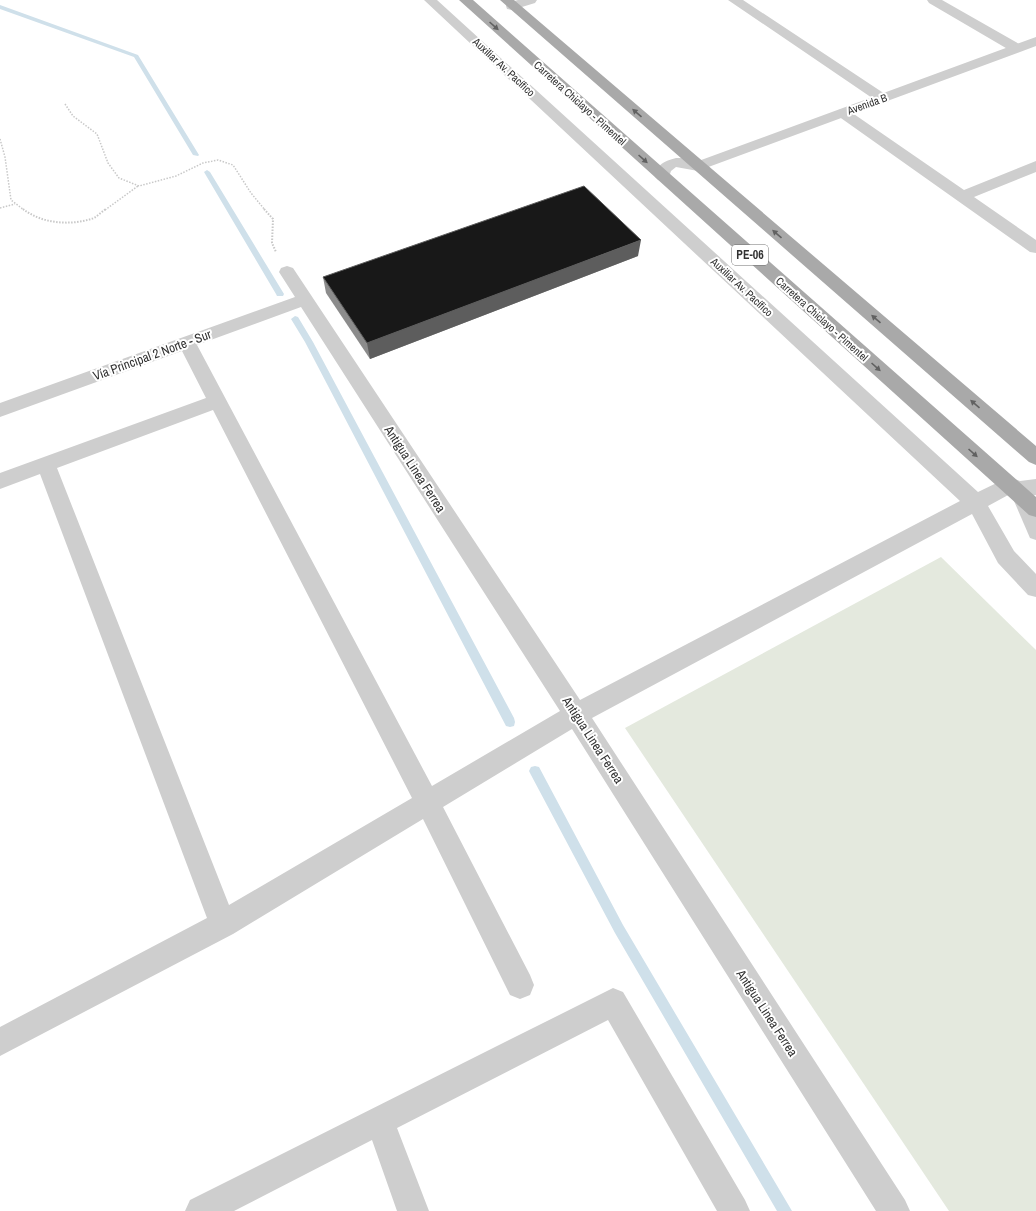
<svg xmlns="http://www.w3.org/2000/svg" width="1036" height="1211" font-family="'Archivo Narrow',sans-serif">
<rect width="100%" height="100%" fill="#fff"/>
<path fill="#e4e9de" d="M 941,557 L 1036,650 L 1036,1211 L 949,1211 L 625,728 Z"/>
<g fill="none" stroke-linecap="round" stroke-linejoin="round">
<path fill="#cfe0ea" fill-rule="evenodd" d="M 0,5 L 138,55 L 199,155 L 198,156 L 193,155 L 134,57 L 0,9 Z
M 207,170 L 210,172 L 284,294 L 283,296 L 277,296 L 276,294 L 204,172 Z
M 295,316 L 298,317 L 313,342 L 514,718 L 515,722 L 514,726 L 510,727 L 506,726 L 305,342 L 291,319 Z
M 535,766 L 539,767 L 623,925 L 792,1211 L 777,1211 L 615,933 L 531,775 L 529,771 L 531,767 Z"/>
<path stroke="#c8c8c8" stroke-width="1.5" stroke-dasharray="1.5 1.5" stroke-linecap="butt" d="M 65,104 L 73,116 L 97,134 L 108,163 L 119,178 L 139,186 L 176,176 L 203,163 L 218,160 L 233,165 L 251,193 L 265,210
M 0,139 L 5,157 L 11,200 L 24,210
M 0,208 L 15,204
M 105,210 L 138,186"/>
<path stroke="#c8c8c8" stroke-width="2" stroke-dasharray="1.5 1.5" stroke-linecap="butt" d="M 23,209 C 41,223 68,226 91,219 C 96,218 101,212 106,209
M 264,209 L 273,219 L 272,243 L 276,252"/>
<path fill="#cecece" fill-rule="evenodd" d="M 1020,487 L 1026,489 L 1036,511 L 1036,540 L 1030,538 L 1011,494 L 1014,489 Z"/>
<path fill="#cecece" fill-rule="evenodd" d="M 424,0 L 437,0 L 978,492 L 1009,477 L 1020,481 L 1036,479 L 1036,495 L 1020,497 L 1010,494 L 988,506 L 1014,551 L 1036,574 L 1036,597 L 1028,595 L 998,563 L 972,514 L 592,718 L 905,1200 L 910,1211 L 876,1211 L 572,729 L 443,807 L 530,975 L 534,985 L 530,995 L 520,999 L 510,995 L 423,819 L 233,934 L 0,1056 L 0,1027 L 207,918 L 40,474 L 0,489 L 0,473 L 206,398 L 182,351 L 0,417 L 0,403 L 295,297 L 279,272 L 281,268 L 287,266 L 293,268 L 580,700 L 960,501 ZM 301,307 L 560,711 L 432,786 L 197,345 ZM 213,410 L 412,798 L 229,905 L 57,468 Z
M 518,0 L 537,0 L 535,3 L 512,10 L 507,9 L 506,6 L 507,3 Z
M 728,0 L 743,0 L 888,96 L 890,99 L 888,102 L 883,103 L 878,102 Z
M 927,0 L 942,0 L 1021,45 L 1023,48 L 1021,51 L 1011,51 L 929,3 Z
M 843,109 L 848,110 L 964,190 L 1036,161 L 1036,172 L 974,197 L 1036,240 L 1036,253 L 1030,252 L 838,116 L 836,113 L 838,110 Z
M 676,158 C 684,158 700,158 706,166 L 703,169 L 698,171 L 676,167 L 671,171 L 668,180 L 663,182 L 658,180 L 655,177 C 657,164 664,161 676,158 Z
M 613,988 L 623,992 L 745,1200 L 750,1211 L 717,1211 L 608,1020 L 397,1128 L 429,1211 L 397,1211 L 372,1140 L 234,1211 L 185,1211 L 190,1200 Z"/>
<path fill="#cecece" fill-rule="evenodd" d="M 1036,37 L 1036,46 L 703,169 L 698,171 L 693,169 L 690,166 L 693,163 Z"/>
<path fill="#a9a9a9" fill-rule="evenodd" d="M 459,0 L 473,0 L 1036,497 L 1036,517 L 1029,515 Z
M 500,0 L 514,0 L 1036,446 L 1036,465 L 1029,462 Z"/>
</g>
<path fill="#8c8c8c" d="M 638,256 L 370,359 L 326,293 L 323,277 Z"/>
<path fill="#5d5d5d" d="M 641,240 L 638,256 L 370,359 L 367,343 Z"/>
<path fill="#181818" stroke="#5d5d5d" d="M 584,186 L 641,240 L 367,343 L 323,277 Z"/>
<defs><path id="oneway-solid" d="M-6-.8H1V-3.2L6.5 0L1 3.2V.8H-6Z"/></defs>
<g fill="#616161">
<use href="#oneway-solid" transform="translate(494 26) rotate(42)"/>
<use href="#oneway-solid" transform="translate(637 113) rotate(-139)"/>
<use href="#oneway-solid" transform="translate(643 159) rotate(42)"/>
<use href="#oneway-solid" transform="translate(777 234) rotate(-139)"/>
<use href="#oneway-solid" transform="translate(876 319) rotate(-139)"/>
<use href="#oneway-solid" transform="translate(876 367) rotate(42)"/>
<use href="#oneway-solid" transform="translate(975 404) rotate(-139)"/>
<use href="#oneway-solid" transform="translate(973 453) rotate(42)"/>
</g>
<g text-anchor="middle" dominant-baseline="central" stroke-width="4" stroke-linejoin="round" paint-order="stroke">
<g font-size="11" fill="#313131" stroke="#fff">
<text transform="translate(504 67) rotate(43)">Auxiliar Av. Pacífico</text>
<text transform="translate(580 103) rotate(42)">Carretera Chiclayo - Pimentel</text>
<text transform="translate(867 104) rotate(-20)">Avenida B</text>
<text transform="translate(742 287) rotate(43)">Auxiliar Av. Pacífico</text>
<text transform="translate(822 319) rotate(42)">Carretera Chiclayo - Pimentel</text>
</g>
<rect fill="#fff" stroke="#6f6f6f" stroke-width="1" x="732" y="245" width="36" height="20" rx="3"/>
<g font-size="12" font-weight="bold" fill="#313131">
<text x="750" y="255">PE-06</text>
</g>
<g font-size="13" fill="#313131" stroke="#fff">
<text transform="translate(152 355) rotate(-20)">Vía Principal 2 Norte - Sur</text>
<text transform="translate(415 469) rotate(57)">Antigua Linea Ferrea</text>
<text transform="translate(593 740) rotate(57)">Antigua Linea Ferrea</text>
<text transform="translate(767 1013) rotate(57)">Antigua Linea Ferrea</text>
</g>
</g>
</svg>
